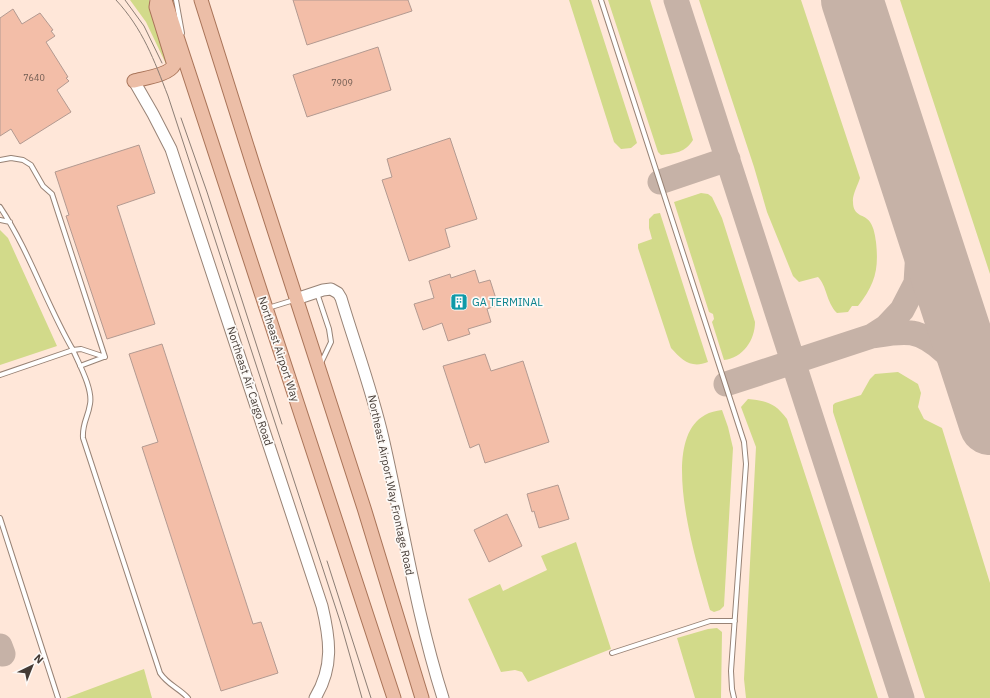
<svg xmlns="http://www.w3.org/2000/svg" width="990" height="698" font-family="'IBM Plex Sans',sans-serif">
<rect width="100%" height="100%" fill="#ffe7d9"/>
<path fill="#d2da8a" d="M 130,0 L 149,0 L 168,57 L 166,64 L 146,22 Z
M 569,0 L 591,0 L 637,143 L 631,148 L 621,149 L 614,142 Z
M 608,0 L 650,0 L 693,140 C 685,153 675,153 661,155 L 658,152 Z
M 699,0 L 801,0 L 860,178 C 858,185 852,195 853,202 C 853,217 865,214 870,222 C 874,228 875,235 876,242 C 879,270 875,284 858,306 L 852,306 L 848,312 L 837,313 C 826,302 827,286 818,277 L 799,282 L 793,276 L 767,212 L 754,167 Z
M 900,0 L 990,0 L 990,274 Z
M 701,193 L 708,194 L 712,197 L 722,218 L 755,322 C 755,340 743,358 724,360 L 712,322 L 714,319 L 713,314 L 709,312 L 674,202 Z
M 660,213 L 708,362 C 691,369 682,360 671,348 L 638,248 L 638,244 L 652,239 L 649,228 L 649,219 L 654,214 Z
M 0,230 L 8,238 L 57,346 L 0,365 Z
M 898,372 L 918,384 L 921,393 L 918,407 L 924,419 L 942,428 L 990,583 L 990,698 L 925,698 L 833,412 L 833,405 L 835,403 L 861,395 L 870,379 L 875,374 Z
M 748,399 C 767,401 775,403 787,419 L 878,698 L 746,698 L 744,679 L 756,447 L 741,407 Z
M 722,410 L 728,427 L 733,448 L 724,606 L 720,610 L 714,612 L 710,610 C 699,569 656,442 705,415 C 710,412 716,411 722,410 Z
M 576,542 L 611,649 L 528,682 L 522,672 L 515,670 L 501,672 L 468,599 L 500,584 L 503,591 L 547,570 L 541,556 Z
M 717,628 L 722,632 L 721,698 L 695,698 L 677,638 L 708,629 Z
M 144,669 L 152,698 L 66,698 Z"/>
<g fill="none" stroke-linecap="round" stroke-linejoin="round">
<path stroke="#c6b2a7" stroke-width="25" d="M 676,0 L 902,698
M 660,182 L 728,159
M 872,336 L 886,327 L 902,310 L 916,283 L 918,251 L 918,204
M 726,384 L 872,336 C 885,334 899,331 912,333 C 939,338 963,372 979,391
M 0,646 L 3,654"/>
<path stroke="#c6b2a7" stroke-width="62" d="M 852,0 L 990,424"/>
</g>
<path fill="#f3bea8" stroke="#b39a91" d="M 293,0 L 408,0 L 412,11 L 307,45 Z
M 13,9 L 22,24 L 40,13 L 53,30 L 51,31 L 55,36 L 46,42 L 68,77 L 66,78 L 69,81 L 57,90 L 71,112 L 20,144 L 11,129 L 0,136 L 0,18 Z
M 378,47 L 391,90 L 307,117 L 293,75 Z
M 450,138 L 477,219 L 445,229 L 450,247 L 409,261 L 382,180 L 392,177 L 387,159 Z
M 139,145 L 155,193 L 117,206 L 155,324 L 107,339 L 66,216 L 69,215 L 55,172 Z
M 475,270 L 479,283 L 490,280 L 498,305 L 487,309 L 491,322 L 468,329 L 470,334 L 448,341 L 442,323 L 423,330 L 414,304 L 434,298 L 429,281 L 450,274 L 451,278 Z
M 162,344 L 253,624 L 261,622 L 278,673 L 221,691 L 142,447 L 158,442 L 129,354 Z
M 485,354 L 491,371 L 523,361 L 549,442 L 485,463 L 479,444 L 470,448 L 443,366 Z
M 558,485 L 569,519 L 539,528 L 534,511 L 532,512 L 527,494 Z
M 507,514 L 522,546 L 489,562 L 474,530 Z"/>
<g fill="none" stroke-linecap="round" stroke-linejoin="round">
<g stroke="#988376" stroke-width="6">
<path id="lane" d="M 176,0 L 182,33
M 601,0 L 744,442 L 746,464 L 731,671 L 732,689 L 734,698
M 0,160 L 11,158 L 23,160 L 31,165 L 43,186 L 52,194 L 105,357
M 0,207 C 30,252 46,304 73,350 L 81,349 L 105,357
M 0,220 L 10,222
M 317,293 L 329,329 L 331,342 L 321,363
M 268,308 L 294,300
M 80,366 L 104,357
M 0,375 L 73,350 C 79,364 93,389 90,404 C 88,418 82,423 83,438 L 160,673 C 168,685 179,688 188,698
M 0,518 L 58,698
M 612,653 L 710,621 L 735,621"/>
</g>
<g stroke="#988376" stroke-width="13">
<path id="secondary" d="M 134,81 L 153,114 L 171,149 L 322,606 C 330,639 334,667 315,698
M 296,299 L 323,290 L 331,289 L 338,293 L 341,298 C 355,345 372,390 383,438 C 403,525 416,613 443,698"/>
</g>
<g stroke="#a97459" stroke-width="15">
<path id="primary" d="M 165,0 L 394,698
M 201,0 L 254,168 L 364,508 L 422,698
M 134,81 C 145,78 169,75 174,65 L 156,7 L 157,0"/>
</g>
<use href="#lane" stroke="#fff" stroke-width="4"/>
<use href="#secondary" stroke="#fff" stroke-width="11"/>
<use href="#primary" stroke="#ecbea7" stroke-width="13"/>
<path stroke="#8c7e75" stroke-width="1" d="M 116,0 C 143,29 154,60 168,96 L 340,621 L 362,698
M 125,0 L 144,26 L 162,63
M 181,118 L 207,192 L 282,424
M 327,561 L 371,698"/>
</g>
<defs>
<g id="building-square" transform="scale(0.9)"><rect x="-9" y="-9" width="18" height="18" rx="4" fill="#0f9aa8" stroke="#fdf9f6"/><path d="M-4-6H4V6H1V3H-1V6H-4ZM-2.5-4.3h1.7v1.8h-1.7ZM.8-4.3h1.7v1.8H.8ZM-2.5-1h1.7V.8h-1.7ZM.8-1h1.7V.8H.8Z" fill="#fff"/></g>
</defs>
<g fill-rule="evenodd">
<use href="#building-square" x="459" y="302"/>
</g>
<g text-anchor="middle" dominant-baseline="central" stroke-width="3.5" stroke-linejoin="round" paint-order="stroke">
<g font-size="9" fill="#705c52">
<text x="34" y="77">7640</text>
<text x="342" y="82">7909</text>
</g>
<g font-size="11" fill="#0d838f" stroke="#fdf9f6" text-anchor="start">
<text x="472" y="302">GA TERMINAL</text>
</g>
<g font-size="11" fill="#443b35" stroke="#fdf9f6">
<text transform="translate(279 349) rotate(72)">Northeast Airport Way</text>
<text transform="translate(250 386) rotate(72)">Northeast Air Cargo Road</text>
<text transform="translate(391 485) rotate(78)">Northeast Airport Way Frontage Road</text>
</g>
</g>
<g transform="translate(32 666) rotate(43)" stroke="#fdf9f6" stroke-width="3" paint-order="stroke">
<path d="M0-3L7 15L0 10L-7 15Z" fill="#443b35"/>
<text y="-6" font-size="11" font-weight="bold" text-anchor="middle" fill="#443b35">N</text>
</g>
</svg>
